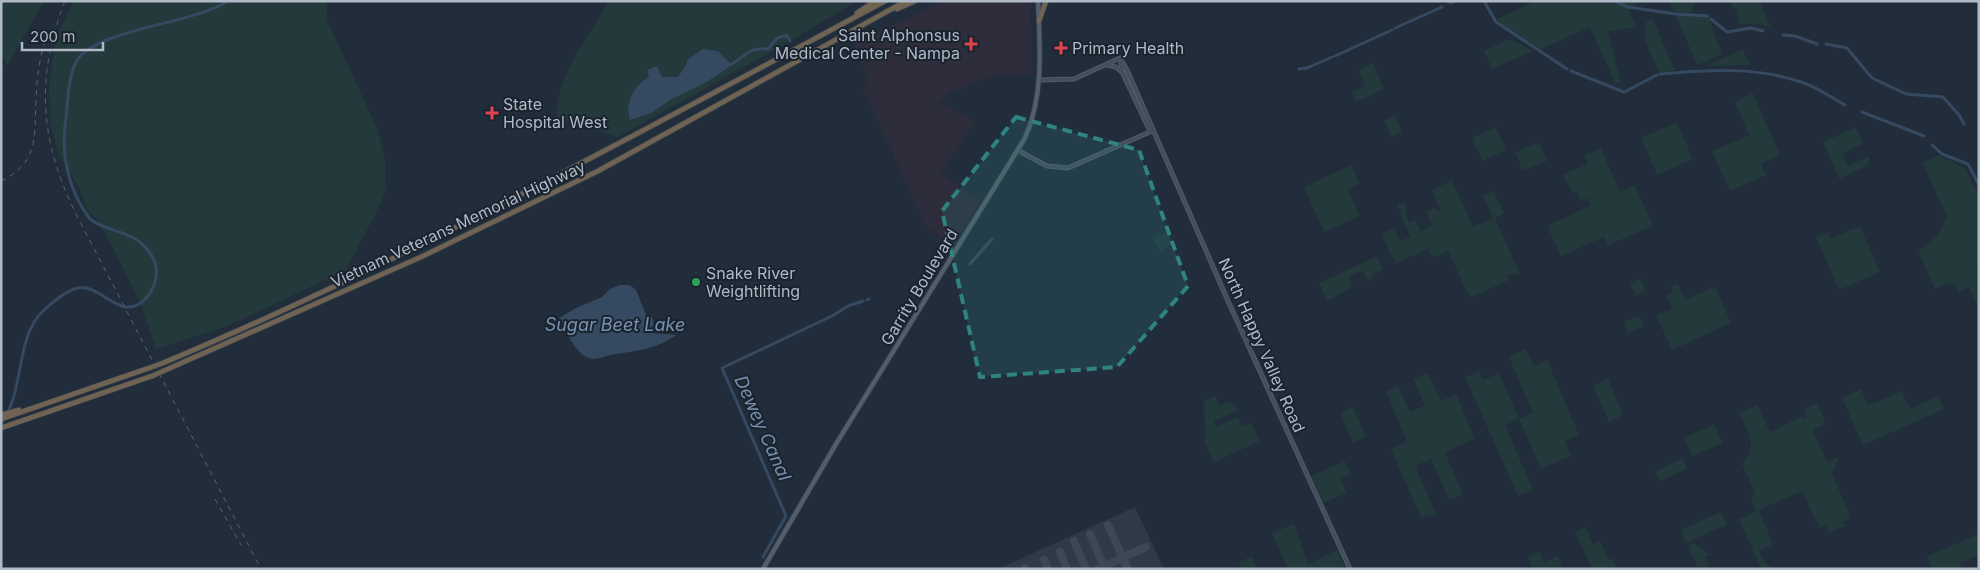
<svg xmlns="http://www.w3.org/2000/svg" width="1980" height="570" font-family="Inter,sans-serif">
<rect width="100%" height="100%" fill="#212d3a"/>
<path fill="#2e2d3b" d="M 944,1 L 1031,1 L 1032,75 L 993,76 L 950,93 L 939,103 L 975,121 L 941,175 L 981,201 L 952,245 L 926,227 L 863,89 L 868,79 L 853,43 Z"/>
<path fill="#2f3a47" d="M 1135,507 L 1164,569 L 998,569 Z"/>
<path fill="#23393b" d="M 1,1 L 44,1 L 7,66 L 1,52 Z
M 74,1 L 327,1 L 327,20 L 377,128 L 385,158 L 386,191 L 374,217 L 346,270 L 226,327 L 156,349 L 139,300 L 108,238 L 96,218 L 89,213 L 79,188 L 57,151 L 51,125 L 49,88 L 53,55 L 56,36 Z
M 609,1 L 857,1 L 784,45 L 618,137 L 557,119 C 555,76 588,38 609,1 Z
M 1536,1 L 1643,1 L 1628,8 L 1637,27 L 1608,32 L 1621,83 L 1615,83 L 1590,27 L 1541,49 L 1500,26 L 1497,19 Z
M 1669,1 L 1696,1 L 1690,13 L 1674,12 Z
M 1730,1 L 1759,1 L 1771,27 L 1753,23 L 1739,25 L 1736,10 Z
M 1675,14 L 1708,16 L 1722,54 L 1697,65 Z
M 1653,19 L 1675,71 L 1659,72 C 1653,57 1637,35 1648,20 Z
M 1510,39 L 1533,51 L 1492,69 L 1484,51 Z
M 1743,49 L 1750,65 L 1706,66 Z
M 1373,63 L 1384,89 L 1356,102 L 1352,92 L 1365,86 L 1358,70 Z
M 1753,93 L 1780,155 L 1761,164 L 1766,175 L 1730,191 L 1712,151 L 1749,135 L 1735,102 Z
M 1395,115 L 1402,132 L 1391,137 L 1384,120 Z
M 1677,122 L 1693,159 L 1657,175 L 1641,138 Z
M 1496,127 L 1506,150 L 1482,161 L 1472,138 Z
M 1856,127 L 1863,144 L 1842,154 L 1848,166 L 1869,156 L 1870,160 L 1865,167 L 1839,179 L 1823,142 Z
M 1539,142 L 1547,161 L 1526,170 L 1522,170 L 1515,152 Z
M 1601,148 L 1620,192 L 1635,185 L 1653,226 L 1608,245 L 1604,237 L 1561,256 L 1547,226 L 1591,205 L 1588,198 L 1581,201 L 1577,192 L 1573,193 L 1562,175 L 1588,164 L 1584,155 Z
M 1938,155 L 1965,168 L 1974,188 L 1979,191 L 1977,304 L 1969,288 L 1959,292 L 1956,284 L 1948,283 L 1935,289 L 1918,251 C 1932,244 1942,230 1947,216 L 1922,163 Z
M 1351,165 L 1360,184 L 1348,190 L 1360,216 L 1324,232 L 1304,187 Z
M 1452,180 L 1473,227 L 1493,218 L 1483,195 L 1494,191 L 1504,213 L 1495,218 L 1520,274 L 1514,275 L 1513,273 L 1507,276 L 1509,280 L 1470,298 L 1448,251 L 1432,258 L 1428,249 L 1395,264 L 1382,234 L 1394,228 L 1400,241 L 1410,237 L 1397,205 L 1404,202 L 1407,210 L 1405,211 L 1409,223 L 1416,220 L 1421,231 L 1432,226 L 1426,212 L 1434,208 L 1441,212 L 1432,190 Z
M 1860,226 L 1880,272 L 1839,290 L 1816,237 L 1827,232 L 1831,238 Z
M 1167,231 L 1172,244 L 1160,252 L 1153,237 Z
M 1377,256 L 1383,269 L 1371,275 L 1373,279 L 1368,281 L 1363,271 L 1349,277 L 1353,287 L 1327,301 L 1319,283 Z
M 1640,278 L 1646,291 L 1635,296 L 1630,284 Z
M 1678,284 L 1685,300 L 1715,286 L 1731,323 L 1672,350 L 1656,315 L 1672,309 L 1666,295 L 1673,292 L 1671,287 Z
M 1639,316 L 1644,326 L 1628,334 L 1624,322 Z
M 1526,349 L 1533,366 L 1547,360 L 1579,435 L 1565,441 L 1571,456 L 1541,469 L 1519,419 L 1505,425 L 1533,490 L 1518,496 L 1465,377 L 1479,371 L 1483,380 L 1499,373 L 1519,419 L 1533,413 L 1509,357 Z
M 1428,373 L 1441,401 L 1456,394 L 1475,439 L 1445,452 L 1463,495 L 1449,500 L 1431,459 L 1415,466 L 1437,516 L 1430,515 L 1421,518 L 1391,449 L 1407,442 L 1386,391 L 1398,386 L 1410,412 L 1425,406 L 1413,379 Z
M 1608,379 L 1623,415 L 1609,422 L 1593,386 Z
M 1861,389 L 1868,406 L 1902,391 L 1910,409 L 1939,396 L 1944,409 L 1863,445 L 1842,398 Z
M 1216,396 L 1219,406 L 1230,401 L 1239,410 L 1214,421 L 1216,427 L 1238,417 L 1242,426 L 1251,422 L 1260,441 L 1214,462 L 1205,443 L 1204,401 Z
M 1817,403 L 1826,424 L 1813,430 L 1827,462 L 1840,456 L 1832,473 L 1851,518 L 1843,522 L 1845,526 L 1829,533 L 1826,525 L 1819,528 L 1802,491 L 1759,510 L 1773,544 L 1759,551 L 1766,564 L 1776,569 L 1761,569 L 1739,519 L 1757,511 L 1750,496 L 1755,494 L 1742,464 C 1759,449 1747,430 1739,413 L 1757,405 L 1770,432 L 1801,417 L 1802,419 L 1807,417 L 1804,409 Z
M 1353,407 L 1366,437 L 1353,443 L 1340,412 Z
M 1714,424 L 1723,443 L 1692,456 L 1684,438 Z
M 1683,458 L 1687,469 L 1659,482 L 1655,472 Z
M 1345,461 L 1350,474 L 1341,478 L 1347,493 L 1323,503 L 1311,476 Z
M 1720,512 L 1727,524 L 1686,543 L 1681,530 Z
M 1294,524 L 1308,564 L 1337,550 L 1346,569 L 1288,569 L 1272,533 Z
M 1586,527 L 1593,544 L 1600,541 L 1609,560 L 1613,558 L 1618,569 L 1589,569 L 1591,567 L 1575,532 Z
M 1979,534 L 1979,555 L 1960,563 L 1962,569 L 1932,569 L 1927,556 Z
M 1695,543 L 1710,555 L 1705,557 L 1709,566 L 1698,569 L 1688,546 Z
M 1539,552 L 1544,562 L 1557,556 L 1563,569 L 1533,569 L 1528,557 Z
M 1252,556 L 1258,569 L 1241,569 L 1239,562 Z"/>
<path fill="#354961" d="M 703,49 L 718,51 L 732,65 L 705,83 L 672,99 L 651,113 L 630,120 C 624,104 635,84 649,77 L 647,70 L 657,66 L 662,77 L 678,77 L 687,64 L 687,60 Z
M 620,285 L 630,285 L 636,290 L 646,315 L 652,317 L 654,324 L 650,330 L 652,333 L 676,335 C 656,350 634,351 610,355 C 601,357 594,362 585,356 C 574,350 565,329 559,318 L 576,308 L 602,297 L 610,289 Z"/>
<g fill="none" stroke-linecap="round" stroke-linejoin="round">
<path stroke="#354961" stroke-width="3" d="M 1484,1 L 1496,22 L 1567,69
M 1614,1 L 1628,7 L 1676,14 L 1708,16
M 1450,3 L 1455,1
M 1711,19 L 1727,32 L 1751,28 L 1763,31
M 1395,28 L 1442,7
M 1783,35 L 1795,36 L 1817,44
M 1826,44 L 1847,48 L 1872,78 L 1906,94 L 1943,97 L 1959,115 L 1964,124
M 1335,56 L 1392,30
M 732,64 C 747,55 749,47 768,49 C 774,43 776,35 787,36 L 790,41
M 1299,69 L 1307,68 L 1332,57
M 1571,71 L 1624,92
M 1660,74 C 1708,70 1757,66 1804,83 C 1818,88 1832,98 1845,105
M 1626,91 L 1657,75
M 1862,112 L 1924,136
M 1932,145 L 1942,154 L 1968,164 L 1979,185
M 970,264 L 992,239
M 867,300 L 869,299
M 1,424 C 25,392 15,337 43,311 C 53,302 65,291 78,288 C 102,283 122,326 147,297 C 154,289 157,279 156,269 C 156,260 148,249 141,243 C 126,230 104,231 90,219 C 68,190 60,153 66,118 C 68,101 68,78 76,62 C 92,30 196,23 228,1
M 763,557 L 786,516 L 722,368 L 832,316 L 848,306 L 863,301"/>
<path stroke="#3c4856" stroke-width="8" d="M 1108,525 L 1128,569
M 1090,534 L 1105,569
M 1074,541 L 1086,569
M 1060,552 L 1067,569
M 1044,560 L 1048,569
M 1025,568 L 1025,569
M 1098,569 L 1146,547"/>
<g stroke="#535c68" stroke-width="5">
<path id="secondary" d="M 1120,58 L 1127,70 L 1228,301 L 1350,569
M 1120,58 L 1123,74 L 1148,127 L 1152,131
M 1107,65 L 1116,67 L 1123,73
M 1039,80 L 1074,79 L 1120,58
M 1019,151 L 1047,166 L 1068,168 L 1152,131"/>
</g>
<g stroke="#3e4853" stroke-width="5.5">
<path id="primary" d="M 763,569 L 836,444 L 1025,138 C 1044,96 1040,47 1038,1"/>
</g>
<g stroke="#404955" stroke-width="6">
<path id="motorway" d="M 897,9 L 915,1
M 857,13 L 875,1
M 1039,21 L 1046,1
M 163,363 C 411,259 648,128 885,1
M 168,369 L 421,257 L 598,171 L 906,1
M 1,415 L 19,410
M 1,419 L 149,368
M 1,428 L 152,376"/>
</g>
<use href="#secondary" stroke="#434e5d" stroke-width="3"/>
<use href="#primary" stroke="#535e6a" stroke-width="4"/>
<use href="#motorway" stroke="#706352" stroke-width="4.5"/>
<path stroke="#576371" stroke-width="1" stroke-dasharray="5 5" stroke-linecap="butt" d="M 65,1 C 35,78 40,141 76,214 L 261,569
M 1,181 C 40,163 34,134 36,99 C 37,79 39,60 45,41
M 215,499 L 241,545"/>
<g stroke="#404955" stroke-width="6" stroke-linecap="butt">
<path id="motorway-bridge" d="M 149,368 L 163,363
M 152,376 L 168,369"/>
</g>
<use href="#motorway-bridge" stroke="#706352" stroke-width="4.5"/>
</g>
<path fill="#2f8380" fill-opacity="0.2" stroke="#2f8380" stroke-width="4" stroke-dasharray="10 6" stroke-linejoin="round" d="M 1016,117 L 1139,150 L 1188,286 L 1117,367 L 980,377 L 942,211 Z"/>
<g fill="#e0444e" stroke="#1a242f" stroke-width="2">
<path d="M968.5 36.5h5v5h5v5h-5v5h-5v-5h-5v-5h5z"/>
<path d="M1058.5 40.5h5v5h5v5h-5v5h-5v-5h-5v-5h5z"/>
<path d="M489.5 105.5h5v5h5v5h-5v5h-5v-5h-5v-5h5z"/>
</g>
<circle fill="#2e9e5b" stroke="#1a242f" stroke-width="2" cx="696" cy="282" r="5"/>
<g text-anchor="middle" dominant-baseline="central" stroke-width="4" stroke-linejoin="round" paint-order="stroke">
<g font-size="16" fill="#b0b9c6" stroke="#1a242f" text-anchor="start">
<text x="960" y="35" text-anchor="end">Saint Alphonsus<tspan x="960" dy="18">Medical Center - Nampa</tspan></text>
<text x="1072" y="48">Primary Health</text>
<text x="503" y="104">State<tspan x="503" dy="18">Hospital West</tspan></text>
<text x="706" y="273">Snake River<tspan x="706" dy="18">Weightlifting</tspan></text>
</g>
<g font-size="16" fill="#b0b9c6" stroke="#1a242f">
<text transform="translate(458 224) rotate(-25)">Vietnam Veterans Memorial Highway</text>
<text transform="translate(919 287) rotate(-59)">Garrity Boulevard</text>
<text transform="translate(1262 345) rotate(66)">North Happy Valley Road</text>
</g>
<g font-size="18" font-style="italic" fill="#7791af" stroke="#1a242f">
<text x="615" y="324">Sugar Beet Lake</text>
<text transform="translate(763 428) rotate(66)">Dewey Canal</text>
</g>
</g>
<rect width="1980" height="570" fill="none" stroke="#b0b9c6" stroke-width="5"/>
<path d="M22 42v8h81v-8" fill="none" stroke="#b0b9c6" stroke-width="2.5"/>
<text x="30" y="42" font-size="15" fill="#b0b9c6" stroke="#1a242f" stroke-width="4" paint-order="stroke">200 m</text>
</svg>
